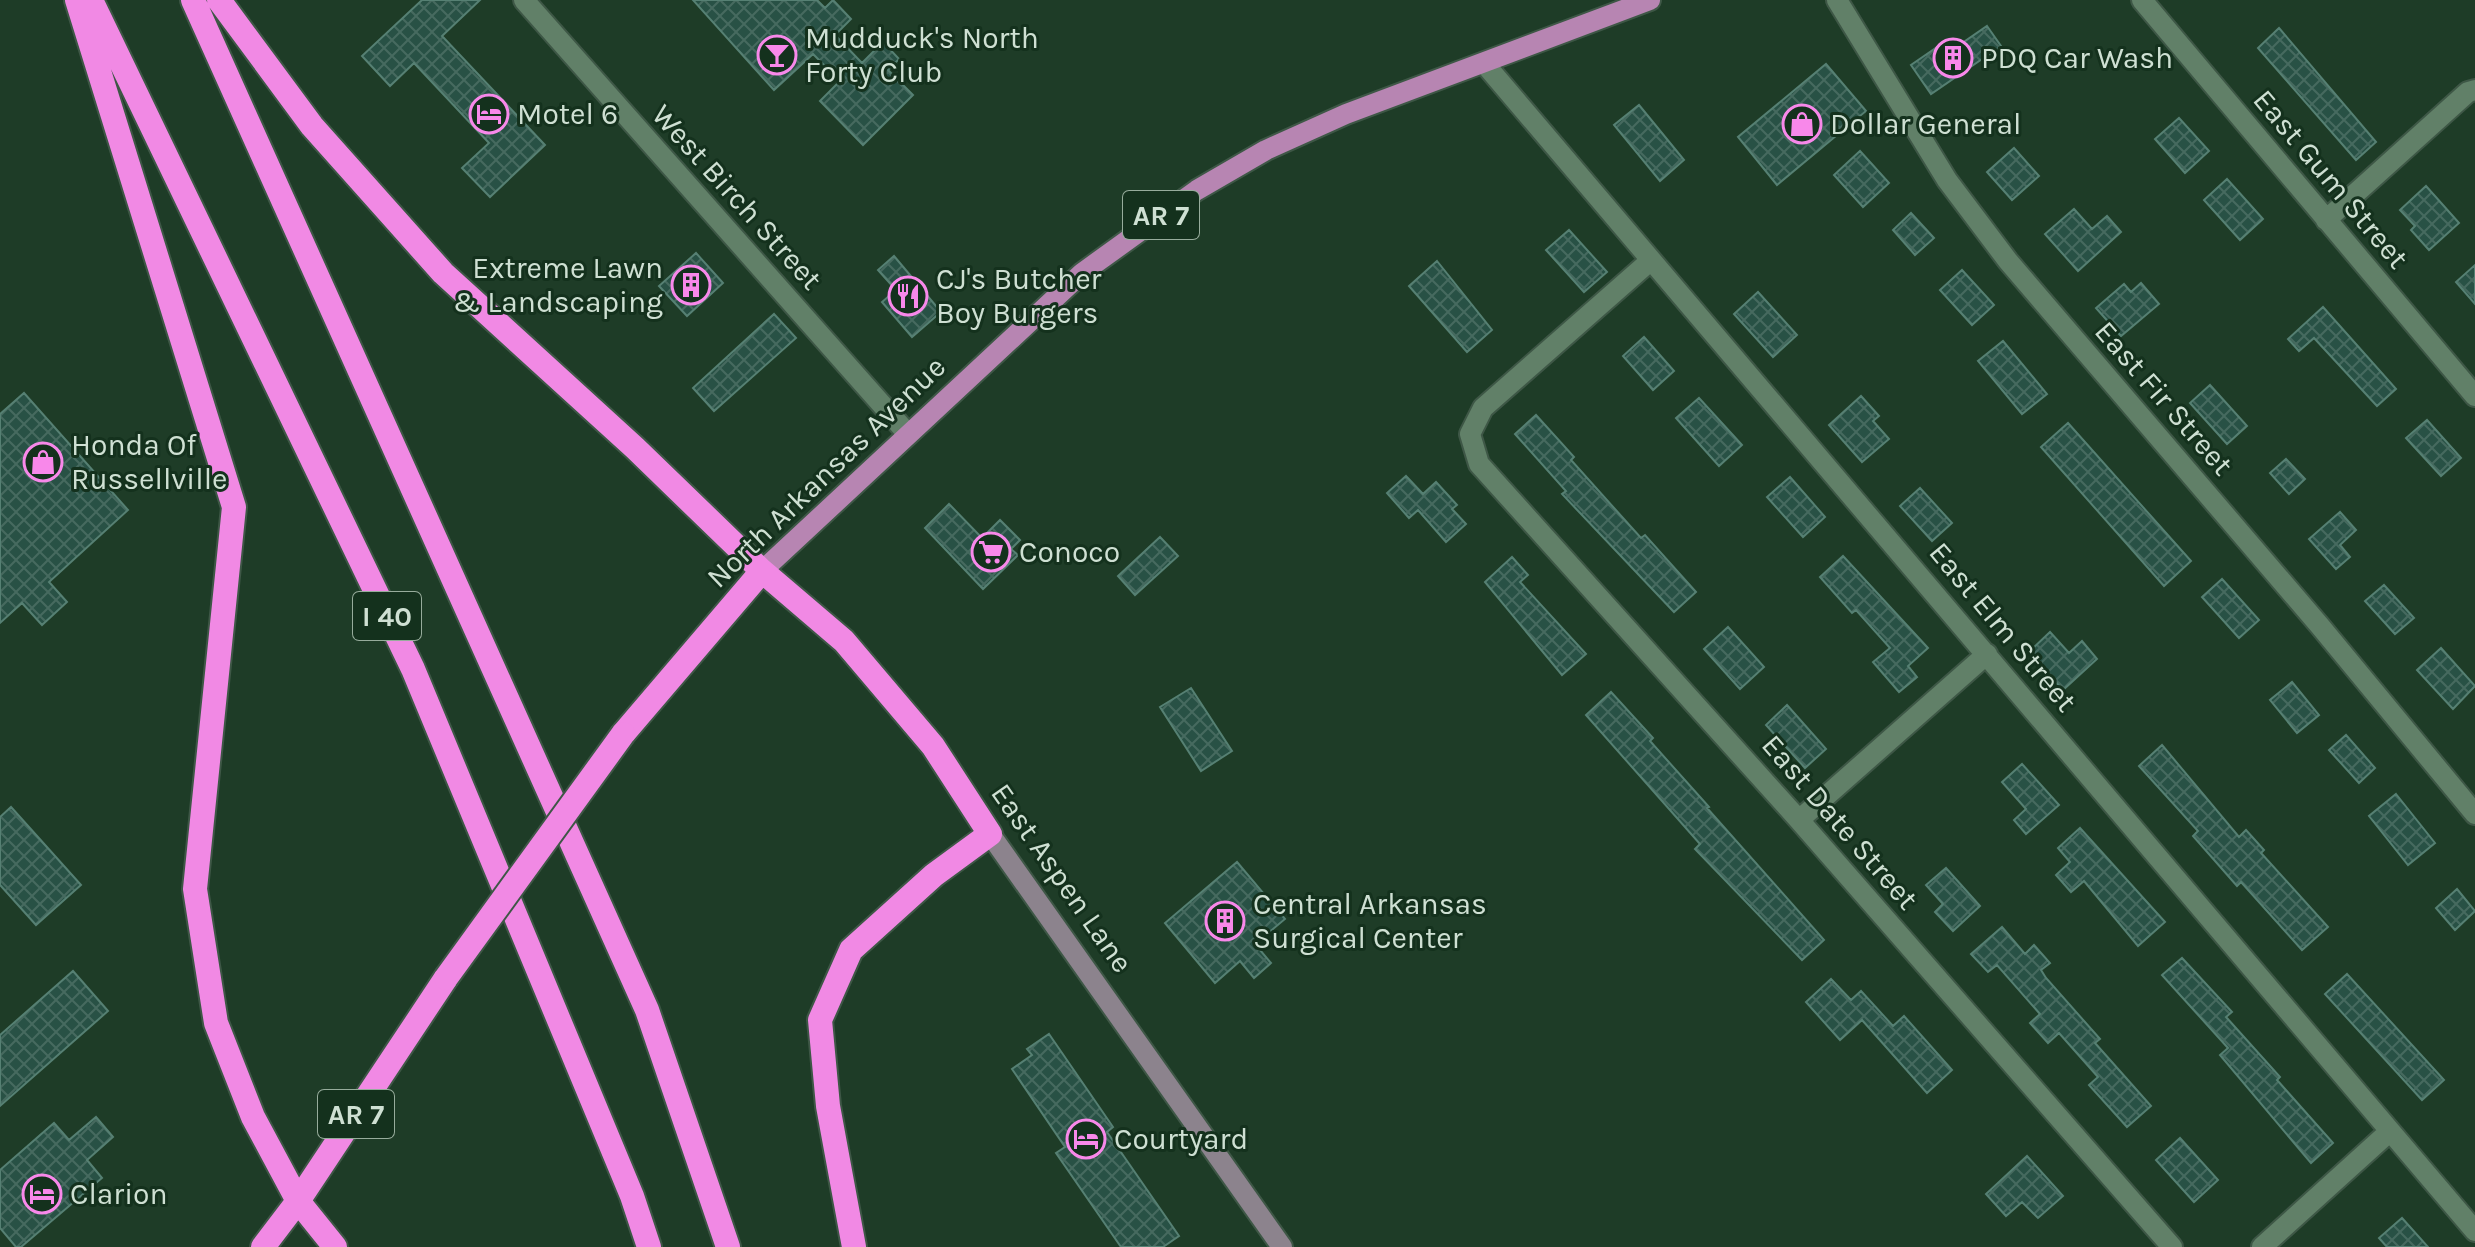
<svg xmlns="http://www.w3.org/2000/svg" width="2475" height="1247" font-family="Karla,sans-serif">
<defs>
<pattern id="building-cross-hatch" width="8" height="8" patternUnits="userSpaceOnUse" patternTransform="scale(2)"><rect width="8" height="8" fill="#285145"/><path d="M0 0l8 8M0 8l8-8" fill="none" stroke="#466a5f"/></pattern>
</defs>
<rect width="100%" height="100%" fill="#1e3c27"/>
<path fill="url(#building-cross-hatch)" stroke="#568073" stroke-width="2" d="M 422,0 L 480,0 L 442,36 L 545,145 L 490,197 L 462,168 L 489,143 L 414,63 L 390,86 L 362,56 Z
M 693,0 L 817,0 L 825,8 L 833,0 L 851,19 L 835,35 L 862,63 L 883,42 L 899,59 L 888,70 L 913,95 L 863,145 L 820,101 L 840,81 L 813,54 L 774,90 Z
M 1987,26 L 2001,46 L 1931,94 L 1911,65 L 1946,41 L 1952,50 Z
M 2279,28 L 2376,142 L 2356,160 L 2258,48 Z
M 1826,64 L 1866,111 L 1777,185 L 1738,137 Z
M 1639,105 L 1684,160 L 1660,181 L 1614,125 Z
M 2179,118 L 2209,151 L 2185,173 L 2155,139 Z
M 2014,148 L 2039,176 L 2012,200 L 1987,172 Z
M 1860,151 L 1889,183 L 1863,207 L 1834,175 Z
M 2227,179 L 2263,219 L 2240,240 L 2204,200 Z
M 2426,186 L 2459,223 L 2429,250 L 2411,230 L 2415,226 L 2400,210 Z
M 2074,209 L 2092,229 L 2107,216 L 2121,232 L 2078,271 L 2045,234 Z
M 1911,213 L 1934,238 L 1915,255 L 1893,230 Z
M 1569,230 L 1607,272 L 1584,292 L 1546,250 Z
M 696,253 L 723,283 L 687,316 L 659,286 Z
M 894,256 L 941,312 L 912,337 L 882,302 L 896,290 L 878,270 Z
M 1437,261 L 1492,330 L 1467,352 L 1409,286 Z
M 2475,265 L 2475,304 L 2456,282 Z
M 1962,270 L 1994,305 L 1972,325 L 1940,290 Z
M 2141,283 L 2159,304 L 2121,336 L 2096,308 L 2124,284 L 2131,292 Z
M 1758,292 L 1797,335 L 1773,357 L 1734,314 Z
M 2323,307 L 2396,389 L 2377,406 L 2314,338 L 2299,351 L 2288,339 Z
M 774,314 L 796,338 L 714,411 L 693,388 Z
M 1644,337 L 1674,371 L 1653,390 L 1623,356 Z
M 2003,341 L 2047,394 L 2022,414 L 1978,361 Z
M 2210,385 L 2247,426 L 2227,444 L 2190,403 Z
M 24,393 L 128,510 L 49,582 L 67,602 L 42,625 L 22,603 L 0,623 L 0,414 Z
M 1861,396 L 1879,416 L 1873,421 L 1889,439 L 1862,462 L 1829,425 Z
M 1699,398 L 1742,445 L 1719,466 L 1676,418 Z
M 1536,415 L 1574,457 L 1571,460 L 1641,538 L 1645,535 L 1696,592 L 1674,612 L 1562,494 L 1566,491 L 1515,434 Z
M 2427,420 L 2461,458 L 2441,476 L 2406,438 Z
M 2068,423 L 2191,561 L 2164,586 L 2041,447 Z
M 2286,459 L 2305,479 L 2289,494 L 2270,473 Z
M 1406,476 L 1423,494 L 1436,482 L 1457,505 L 1452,509 L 1466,524 L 1446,542 L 1418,510 L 1409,518 L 1387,493 Z
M 1790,477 L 1825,517 L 1803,537 L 1767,497 Z
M 1920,488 L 1952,523 L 1932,541 L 1900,506 Z
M 949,504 L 982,538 L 1000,520 L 1020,540 L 1011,549 L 1018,555 L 983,589 L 925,528 Z
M 2340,512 L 2356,530 L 2340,545 L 2350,557 L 2336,569 L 2309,539 Z
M 1160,537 L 1178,556 L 1135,595 L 1118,576 Z
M 1843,556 L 1928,648 L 1908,666 L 1917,677 L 1899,692 L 1873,662 L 1890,648 L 1856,610 L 1852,613 L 1820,577 Z
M 1512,557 L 1528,575 L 1520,582 L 1586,654 L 1562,675 L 1485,582 Z
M 2222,579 L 2259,620 L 2239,638 L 2202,597 Z
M 2384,585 L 2414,618 L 2395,634 L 2365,601 Z
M 1728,627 L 1764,667 L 1740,689 L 1704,649 Z
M 2050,632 L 2069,653 L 2082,641 L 2097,659 L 2063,690 L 2029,652 Z
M 2441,648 L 2475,686 L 2453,709 L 2417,670 Z
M 2292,682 L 2319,715 L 2297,733 L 2270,700 Z
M 1191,688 L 1232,751 L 1201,771 L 1160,707 Z
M 1611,692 L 1653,738 L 1650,741 L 1709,807 L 1707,808 L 1824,940 L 1802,960 L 1695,849 L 1700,844 L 1586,715 Z
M 1787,705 L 1826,749 L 1805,768 L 1766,725 Z
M 2346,735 L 2375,768 L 2359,783 L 2329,750 Z
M 2162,745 L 2239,837 L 2246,830 L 2264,850 L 2261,853 L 2328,927 L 2302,950 L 2241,882 L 2237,886 L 2193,836 L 2198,831 L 2139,766 Z
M 2022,764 L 2059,805 L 2026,834 L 2014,820 L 2026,809 L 2002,782 Z
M 2396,794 L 2435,843 L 2408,865 L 2369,816 Z
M 11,807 L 81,885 L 36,925 L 0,885 L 0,817 Z
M 2080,828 L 2165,922 L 2138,946 L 2084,881 L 2071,892 L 2056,875 L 2070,862 L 2058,848 Z
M 1237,862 L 1285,919 L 1255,944 L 1271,963 L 1254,978 L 1240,961 L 1215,983 L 1165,923 Z
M 1946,868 L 1980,906 L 1953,931 L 1935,912 L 1943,904 L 1926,885 Z
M 2457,889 L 2475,911 L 2455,930 L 2436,908 Z
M 2002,927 L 2025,954 L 2034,945 L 2050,963 L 2041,970 L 2046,978 L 2100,1039 L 2095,1043 L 2151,1106 L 2127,1127 L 2089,1085 L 2098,1077 L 2059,1033 L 2048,1043 L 2030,1023 L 2040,1014 L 1997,965 L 1988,972 L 1971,954 Z
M 2182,958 L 2232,1012 L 2226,1017 L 2280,1077 L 2277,1080 L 2333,1143 L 2311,1163 L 2220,1055 L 2228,1048 L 2162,975 Z
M 73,971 L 108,1011 L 0,1106 L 0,1035 Z
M 2347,974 L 2444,1080 L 2422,1100 L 2325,994 Z
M 1831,979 L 1851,1000 L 1861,991 L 1893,1026 L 1904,1016 L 1952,1070 L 1927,1093 L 1862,1020 L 1840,1040 L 1806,1002 Z
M 1049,1034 L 1113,1127 L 1107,1132 L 1179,1236 L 1163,1247 L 1121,1247 L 1056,1153 L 1065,1147 L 1012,1069 L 1032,1055 L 1027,1049 Z
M 96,1117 L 113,1137 L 87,1160 L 102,1178 L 21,1247 L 16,1247 L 0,1228 L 0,1170 L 54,1123 L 69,1140 Z
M 2180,1138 L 2218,1180 L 2194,1202 L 2156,1160 Z
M 2027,1156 L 2063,1196 L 2038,1218 L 2022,1202 L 2006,1216 L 1986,1194 Z
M 2402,1218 L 2428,1247 L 2387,1247 L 2379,1238 Z"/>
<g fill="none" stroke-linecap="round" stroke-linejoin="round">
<g stroke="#3e5746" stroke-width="24">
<path id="street" d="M 524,0 L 907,433
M 1837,0 L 1947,180 L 2008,261 L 2320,626 L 2475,814
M 2142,0 L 2475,396
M 1484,63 L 2475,1231
M 2326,220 L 2468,92 L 2475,90
M 1650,261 L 1483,408 L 1470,434 L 1479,464 L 1799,820 L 2172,1247
M 1799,820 L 1987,654
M 2262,1247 L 2389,1132"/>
</g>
<g stroke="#3e5746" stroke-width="24">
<path id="secondary" d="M 990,834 L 1282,1247"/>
</g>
<g stroke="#3e5746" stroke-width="24">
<path id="primary" d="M 762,571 L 1082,273 L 1197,190 L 1266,150 L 1346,114 L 1650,0"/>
</g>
<g stroke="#3e5746" stroke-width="28">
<path id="highway" d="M 77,0 L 234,507 L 195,889 L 216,1023 L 253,1117 L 298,1201 L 335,1247
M 91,0 L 413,669 L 632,1196 L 649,1247
M 193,0 L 647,1010 L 728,1247
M 219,0 L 312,126 L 443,273 L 635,448 L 762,571 L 844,641 L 933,746 L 990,834 L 934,875 L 851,950 L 820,1020 L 828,1106 L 854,1247
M 623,734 L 762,571
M 263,1247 L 298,1201 L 446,978"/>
</g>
<use href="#street" stroke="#618068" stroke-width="20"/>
<use href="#secondary" stroke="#8c838d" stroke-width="20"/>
<use href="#primary" stroke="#b785b2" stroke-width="20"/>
<use href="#highway" stroke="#f189e4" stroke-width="24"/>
<g stroke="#3e5746" stroke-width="28" stroke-linecap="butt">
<path id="highway-bridge" d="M 446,978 L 623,734"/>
</g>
<use href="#highway-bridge" stroke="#f189e4" stroke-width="24"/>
</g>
<defs>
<g id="bar-ring" transform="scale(2)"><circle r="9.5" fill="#14311d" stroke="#f888ea" stroke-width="1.5"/><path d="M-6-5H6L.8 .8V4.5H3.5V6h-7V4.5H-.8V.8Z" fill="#f888ea"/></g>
<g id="building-ring" transform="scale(2)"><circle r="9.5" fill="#14311d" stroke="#f888ea" stroke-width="1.5"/><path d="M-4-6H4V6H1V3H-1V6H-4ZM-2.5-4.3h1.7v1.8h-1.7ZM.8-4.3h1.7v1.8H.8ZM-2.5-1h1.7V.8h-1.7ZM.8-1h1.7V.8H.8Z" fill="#f888ea"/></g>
<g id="hotel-ring" transform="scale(2)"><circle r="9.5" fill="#14311d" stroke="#f888ea" stroke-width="1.5"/><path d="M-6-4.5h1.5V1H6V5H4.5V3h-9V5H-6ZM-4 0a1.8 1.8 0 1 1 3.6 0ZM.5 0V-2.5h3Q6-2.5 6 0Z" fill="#f888ea"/></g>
<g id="shop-ring" transform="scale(2)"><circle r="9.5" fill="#14311d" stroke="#f888ea" stroke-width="1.5"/><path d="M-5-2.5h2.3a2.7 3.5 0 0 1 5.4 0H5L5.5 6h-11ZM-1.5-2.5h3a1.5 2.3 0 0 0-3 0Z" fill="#f888ea"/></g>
<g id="restaurant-ring" transform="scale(2)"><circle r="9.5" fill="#14311d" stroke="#f888ea" stroke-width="1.5"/><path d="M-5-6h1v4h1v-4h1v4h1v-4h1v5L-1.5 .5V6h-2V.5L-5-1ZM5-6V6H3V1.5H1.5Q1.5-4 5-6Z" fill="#f888ea"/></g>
<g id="supermarket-ring" transform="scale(2)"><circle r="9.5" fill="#14311d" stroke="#f888ea" stroke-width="1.5"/><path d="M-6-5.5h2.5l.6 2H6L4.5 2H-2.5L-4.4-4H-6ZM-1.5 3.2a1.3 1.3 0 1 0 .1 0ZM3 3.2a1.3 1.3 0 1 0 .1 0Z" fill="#f888ea"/></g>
</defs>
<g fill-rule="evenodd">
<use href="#bar-ring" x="777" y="55"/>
<use href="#building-ring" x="1953" y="58"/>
<use href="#hotel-ring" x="489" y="114"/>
<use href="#shop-ring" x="1802" y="124"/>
<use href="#building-ring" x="691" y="285"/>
<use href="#restaurant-ring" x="908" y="296"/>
<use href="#shop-ring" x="43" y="462"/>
<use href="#supermarket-ring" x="991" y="552"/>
<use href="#building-ring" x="1225" y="921"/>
<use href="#hotel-ring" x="1086" y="1139"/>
<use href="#hotel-ring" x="42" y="1194"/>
</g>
<g text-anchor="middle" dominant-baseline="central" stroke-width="6" stroke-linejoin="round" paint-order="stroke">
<g fill="#14311d" stroke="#97ac9c" stroke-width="2">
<rect x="1123" y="191" width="76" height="48" rx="6"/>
<rect x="353" y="592" width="68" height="48" rx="6"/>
<rect x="318" y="1090" width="76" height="48" rx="6"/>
</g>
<g font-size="28" font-weight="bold" fill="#cfe0d3">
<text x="1161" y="215">AR 7</text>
<text x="387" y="616">I 40</text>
<text x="356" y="1114">AR 7</text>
</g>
<g font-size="30" fill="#cfe0d3" stroke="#14311d" text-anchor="start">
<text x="805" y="38">Mudduck's North<tspan x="805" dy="34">Forty Club</tspan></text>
<text x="1981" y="58">PDQ Car Wash</text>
<text x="517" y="114">Motel 6</text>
<text x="1830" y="124">Dollar General</text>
<text x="663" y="268" text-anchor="end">Extreme Lawn<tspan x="663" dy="34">&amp; Landscaping</tspan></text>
<text x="936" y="279">CJ's Butcher<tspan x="936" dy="34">Boy Burgers</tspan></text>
<text x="71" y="445">Honda Of<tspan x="71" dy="34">Russellville</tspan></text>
<text x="1019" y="552">Conoco</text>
<text x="1253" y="904">Central Arkansas<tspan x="1253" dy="34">Surgical Center</tspan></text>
<text x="1114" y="1139">Courtyard</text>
<text x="70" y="1194">Clarion</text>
</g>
<g font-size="30" fill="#cfe0d3" stroke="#14311d">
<text transform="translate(2331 179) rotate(50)">East Gum Street</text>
<text transform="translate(737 197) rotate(48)">West Birch Street</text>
<text transform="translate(2164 398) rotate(49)">East Fir Street</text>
<text transform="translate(826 472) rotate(-44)">North Arkansas Avenue</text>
<text transform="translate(2003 627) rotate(50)">East Elm Street</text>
<text transform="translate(1840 822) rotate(49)">East Date Street</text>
<text transform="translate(1062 878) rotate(55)">East Aspen Lane</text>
</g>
</g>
</svg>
